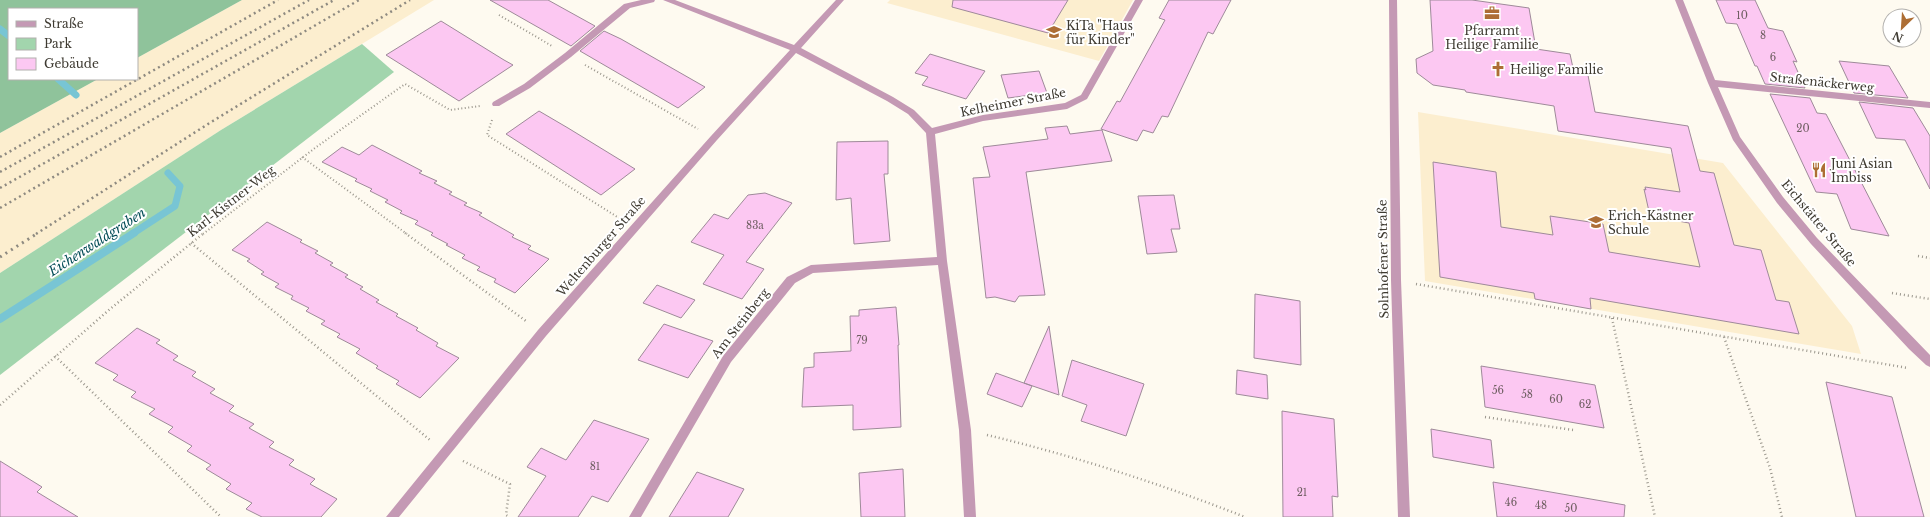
<svg xmlns="http://www.w3.org/2000/svg" width="1930" height="517" font-family="'Libre Baskerville',serif">
<rect width="100%" height="100%" fill="#fefaf0"/>
<path fill="#fceecf" d="M 242,0 L 434,0 L 221,130 L 0,273 L 0,133 L 98,79 L 137,79 L 137,58 Z
M 890,0 L 1133,0 L 1099,61 L 887,3 Z
M 1418,112 L 1723,163 L 1852,326 L 1861,354 L 1425,281 Z"/>
<path fill="#a2d5ad" d="M 362,44 L 394,72 L 0,375 L 0,273 L 221,130 Z"/>
<path fill="#8fc39b" d="M 0,0 L 242,0 L 137,58 L 137,9 L 9,9 L 9,79 L 98,79 L 0,133 Z"/>
<g fill="none" stroke-linecap="round" stroke-linejoin="round">
<path stroke="#78c5d4" stroke-width="7" d="M 0,29 L 9,36
M 58,79 L 76,95
M 132,234 L 175,206 L 180,186 L 168,173"/>
<path stroke="#78c5d4" stroke-width="8" d="M 0,319 L 134,233"/>
</g>
<path fill="#fcc8f2" stroke="#9e8a99" d="M 490,0 L 548,0 L 595,26 L 571,46 Z
M 953,0 L 1068,0 L 1048,33 L 952,7 Z
M 1169,0 L 1231,0 L 1213,34 L 1208,32 L 1168,117 L 1162,116 L 1153,133 L 1143,130 L 1137,141 L 1101,129 L 1117,101 L 1120,102 L 1165,20 L 1159,18 Z
M 1430,0 L 1472,0 L 1529,8 L 1536,49 L 1570,54 L 1573,68 L 1587,70 L 1595,112 L 1688,126 L 1700,171 L 1714,173 L 1734,245 L 1761,250 L 1776,300 L 1789,302 L 1799,334 L 1590,298 L 1591,309 L 1535,299 L 1534,293 L 1440,277 L 1433,162 L 1496,172 L 1501,227 L 1553,235 L 1550,216 L 1603,224 L 1609,252 L 1700,267 L 1689,223 L 1650,216 L 1644,189 L 1646,190 L 1645,187 L 1680,192 L 1671,148 L 1558,131 L 1554,106 L 1466,92 L 1465,90 L 1433,85 L 1417,73 L 1416,59 L 1433,51 Z
M 1716,0 L 1755,0 L 1768,28 L 1783,31 L 1797,62 L 1793,61 L 1805,88 L 1765,84 L 1757,66 L 1755,66 L 1737,24 L 1726,23 Z
M 441,21 L 504,60 L 513,65 L 459,101 L 386,55 Z
M 604,31 L 621,39 L 705,87 L 678,108 L 580,51 Z
M 930,54 L 985,71 L 966,99 L 922,85 L 928,77 L 915,73 Z
M 1839,61 L 1889,66 L 1908,98 L 1854,93 Z
M 1039,71 L 1047,93 L 1008,98 L 1001,75 Z
M 1770,94 L 1810,98 L 1817,113 L 1826,114 L 1889,236 L 1851,229 L 1837,194 L 1816,192 Z
M 1859,102 L 1913,108 L 1930,136 L 1930,189 L 1905,140 L 1876,138 Z
M 539,111 L 568,128 L 635,169 L 601,195 L 506,134 Z
M 1067,126 L 1070,134 L 1102,130 L 1112,161 L 1026,172 L 1045,295 L 1019,296 L 1015,302 L 995,297 L 986,298 L 973,178 L 990,177 L 983,147 L 1048,139 L 1045,128 Z
M 888,141 L 888,174 L 884,174 L 890,241 L 854,244 L 851,198 L 836,200 L 837,142 Z
M 372,145 L 422,171 L 419,173 L 437,181 L 434,183 L 452,192 L 449,194 L 467,203 L 464,205 L 482,213 L 479,215 L 514,235 L 512,237 L 531,246 L 528,249 L 549,259 L 515,293 L 494,282 L 496,279 L 477,270 L 480,267 L 462,258 L 465,255 L 446,245 L 448,244 L 431,235 L 433,233 L 415,224 L 418,221 L 400,213 L 402,211 L 385,202 L 388,200 L 370,191 L 372,189 L 355,181 L 357,179 L 322,162 L 342,147 L 359,155 Z
M 765,193 L 792,203 L 746,262 L 764,269 L 742,299 L 703,284 L 724,255 L 691,242 L 714,214 L 728,219 L 748,195 Z
M 1174,195 L 1180,229 L 1171,229 L 1177,252 L 1147,254 L 1138,196 Z
M 267,222 L 302,240 L 300,242 L 318,251 L 315,253 L 333,263 L 330,265 L 348,275 L 345,277 L 363,287 L 360,289 L 379,300 L 376,302 L 398,314 L 396,316 L 418,328 L 416,330 L 438,343 L 436,346 L 459,358 L 420,398 L 396,384 L 399,381 L 376,368 L 378,366 L 356,353 L 360,349 L 337,337 L 340,334 L 321,324 L 325,321 L 306,311 L 309,308 L 291,299 L 293,296 L 275,287 L 279,284 L 261,274 L 264,272 L 247,261 L 250,259 L 232,250 Z
M 657,285 L 695,300 L 681,318 L 643,303 Z
M 1255,294 L 1300,301 L 1301,365 L 1254,358 Z
M 896,307 L 899,345 L 898,345 L 901,427 L 853,430 L 853,405 L 802,407 L 804,368 L 814,367 L 814,353 L 851,351 L 850,316 L 859,316 L 859,310 Z
M 664,324 L 713,341 L 688,378 L 638,360 Z
M 1049,326 L 1059,395 L 1024,383 Z
M 137,328 L 160,340 L 156,343 L 178,356 L 173,360 L 196,372 L 192,376 L 215,389 L 210,393 L 234,406 L 229,411 L 254,424 L 249,428 L 274,442 L 269,447 L 294,460 L 289,465 L 315,479 L 310,484 L 337,499 L 321,517 L 262,517 L 246,509 L 252,503 L 226,489 L 231,484 L 206,469 L 211,465 L 187,451 L 192,446 L 168,432 L 173,427 L 149,414 L 155,409 L 131,397 L 136,392 L 113,380 L 118,375 L 95,363 Z
M 1072,360 L 1144,384 L 1126,436 L 1081,421 L 1087,405 L 1062,396 Z
M 1481,366 L 1595,385 L 1604,428 L 1485,407 Z
M 1237,370 L 1267,375 L 1268,399 L 1236,394 Z
M 996,373 L 1032,386 L 1022,407 L 987,394 Z
M 1826,382 L 1892,397 L 1924,517 L 1856,517 Z
M 1282,411 L 1334,419 L 1338,497 L 1332,496 L 1333,517 L 1283,517 Z
M 594,420 L 649,439 L 608,502 L 592,496 L 578,517 L 518,517 L 546,476 L 527,467 L 541,448 L 566,460 Z
M 1431,429 L 1491,440 L 1494,468 L 1433,457 Z
M 0,461 L 42,487 L 37,492 L 78,517 L 0,517 Z
M 903,469 L 905,517 L 861,517 L 859,473 Z
M 697,472 L 744,489 L 728,517 L 669,517 Z
M 1493,482 L 1625,505 L 1624,517 L 1497,517 Z"/>
<g fill="none" stroke-linecap="round" stroke-linejoin="round">
<path stroke="#9b978d" stroke-width="2" stroke-dasharray="1 2.5" stroke-linecap="butt" d="M 499,15 L 552,46
M 585,65 L 698,129
M 492,120 L 487,135 L 619,218
M 302,157 L 407,234
M 203,234 L 315,148 L 405,84 L 450,110 L 480,106"/>
<path stroke="#9b978d" stroke-width="2.5" stroke-dasharray="1 3" stroke-linecap="butt" d="M 405,233 L 526,321
M 191,243 L 430,440
M 1918,256 L 1930,258
M 1416,284 L 1908,368
M 1892,293 L 1930,299
M 1612,318 L 1655,517
M 1724,337 L 1770,468 L 1782,517
M 55,356 L 221,517
M 0,405 L 110,309 L 204,233
M 1485,417 L 1573,430
M 987,435 C 1075,456 1161,484 1245,517
M 463,461 L 510,484 L 506,515 L 509,517"/>
<path fill="#c499b4" fill-rule="evenodd" d="M 641,0 L 655,0 L 654,2 L 630,8 L 571,57 L 530,88 L 499,106 L 493,106 L 492,104 L 493,102 L 524,84 L 565,53 L 624,4 Z
M 663,0 L 675,0 L 794,45 L 836,0 L 844,0 L 801,48 L 893,97 L 914,110 L 932,128 L 983,115 L 1065,103 L 1081,95 L 1135,0 L 1143,0 L 1087,99 L 1067,109 L 983,121 L 935,134 L 947,261 L 971,430 L 976,517 L 964,517 L 959,430 L 938,265 L 813,273 L 795,283 L 731,362 L 641,517 L 629,517 L 723,356 L 787,277 L 811,265 L 937,257 L 926,133 L 908,114 L 887,101 L 796,53 L 717,140 L 546,336 L 399,517 L 386,517 L 538,330 L 711,136 L 790,50 Z
M 1389,0 L 1397,0 L 1401,280 L 1410,517 L 1398,517 L 1391,280 Z
M 1675,0 L 1683,0 L 1715,80 L 1930,102 L 1930,108 L 1718,87 L 1740,137 L 1783,197 L 1817,238 L 1930,355 L 1930,367 L 1926,365 L 1909,349 L 1811,244 L 1777,203 L 1733,140 L 1708,83 Z"/>
<path stroke="#8e8a81" stroke-width="2.5" stroke-dasharray="2 3.5" stroke-linecap="butt" d="M 0,157 L 278,0
M 0,172 L 309,0
M 0,188 L 334,0
M 0,208 L 359,0
M 36,234 L 208,124 L 410,0"/>
<path stroke="#8e8a81" stroke-width="3" stroke-dasharray="2 4.5" stroke-linecap="butt" d="M 0,257 L 38,233"/>
</g>
<defs>
<g id="office-bare" transform="scale(1.2)"><path d="M-6-3h4V-5.5h4V-3h4V5H-6ZM-1-4.5V-3h2v-1.5ZM-6 0V1H6V0Z" fill="#ad6e35" stroke="#fff" stroke-width="2.5" paint-order="stroke"/></g>
<g id="school-bare" transform="scale(1.2)"><path d="M0-5L7-2L0 1L-7-2ZM-4 1L0 2.5L4 1V4Q0 6-4 4Z" fill="#ad6e35" stroke="#fff" stroke-width="2.5" paint-order="stroke"/></g>
<g id="church-bare" transform="scale(1.2)"><path d="M-1.2-6h2.4v3.5h3.3v2.4h-3.3V6h-2.4V-.1h-3.3v-2.4h3.3Z" fill="#ad6e35" stroke="#fff" stroke-width="2.5" paint-order="stroke"/></g>
<g id="restaurant-bare" transform="scale(1.2)"><path d="M-5-6h1v4h1v-4h1v4h1v-4h1v5L-1.5 .5V6h-2V.5L-5-1ZM5-6V6H3V1.5H1.5Q1.5-4 5-6Z" fill="#ad6e35" stroke="#fff" stroke-width="2.5" paint-order="stroke"/></g>
</defs>
<g fill-rule="evenodd">
<use href="#office-bare" x="1492" y="13"/>
<use href="#school-bare" x="1054" y="32"/>
<use href="#church-bare" x="1498" y="69"/>
<use href="#restaurant-bare" x="1819" y="170"/>
<use href="#school-bare" x="1596" y="222"/>
</g>
<g text-anchor="middle" dominant-baseline="central" stroke-width="4" stroke-linejoin="round" paint-order="stroke">
<g font-size="10" fill="#6e5e61">
<text x="1742" y="15">10</text>
<text x="1763" y="35">8</text>
<text x="1773" y="57">6</text>
<text x="1803" y="128">20</text>
<text x="755" y="225">83a</text>
<text x="862" y="340">79</text>
<text x="1498" y="390">56</text>
<text x="1527" y="394">58</text>
<text x="1556" y="399">60</text>
<text x="1585" y="404">62</text>
<text x="595" y="466">81</text>
<text x="1302" y="492">21</text>
<text x="1511" y="502">46</text>
<text x="1541" y="505">48</text>
<text x="1571" y="508">50</text>
</g>
<g font-size="12" fill="#3e3a31" stroke="#fff" text-anchor="start">
<text x="1066" y="25">KiTa "Haus<tspan x="1066" dy="14">für Kinder"</tspan></text>
<text x="1492" y="30" text-anchor="middle">Pfarramt<tspan x="1492" dy="14">Heilige Familie</tspan></text>
<text x="1510" y="69">Heilige Familie</text>
<text x="1831" y="163">Juni Asian<tspan x="1831" dy="14">Imbiss</tspan></text>
<text x="1608" y="215">Erich-Kästner<tspan x="1608" dy="14">Schule</tspan></text>
</g>
<g font-size="12" fill="#3e3a31" stroke="#fff">
<text transform="translate(1822 82) rotate(6)">Straßenäckerweg</text>
<text transform="translate(1013 102) rotate(-11)">Kelheimer Straße</text>
<text transform="translate(231 201) rotate(-38)">Karl-Kistner-Weg</text>
<text transform="translate(1819 223) rotate(50)">Eichstätter Straße</text>
<text transform="translate(601 246) rotate(-49)">Weltenburger Straße</text>
<text transform="translate(1383 259) rotate(-91)">Solnhofener Straße</text>
<text transform="translate(740 323) rotate(-52)">Am Steinberg</text>
</g>
<g font-size="13" font-style="italic" fill="#044d57" stroke="#fff">
<text transform="translate(97 242) rotate(-33)">Eichenwaldgraben</text>
</g>
</g>
<rect x="8" y="8" width="130" height="72" fill="#ffffff" stroke="#b2b0ad"/>
<rect x="16" y="21" width="20" height="6" fill="#c499b4" stroke="#b2b0ad"/>
<text x="44" y="28" font-size="12" fill="#3e3a31">Straße</text>
<rect x="16" y="38" width="20" height="12" fill="#a2d5ad" stroke="#b2b0ad"/>
<text x="44" y="48" font-size="12" fill="#3e3a31">Park</text>
<rect x="16" y="58" width="20" height="12" fill="#fcc8f2" stroke="#b2b0ad"/>
<text x="44" y="68" font-size="12" fill="#3e3a31">Gebäude</text>
<g transform="translate(1902 28) rotate(205)"><circle r="19" fill="#ffffff" stroke="#b2b0ad"/>
<path d="M0-3L7 15L0 10L-7 15Z" fill="#ad6e35"/>
<text y="-6" font-size="11" font-weight="bold" text-anchor="middle" fill="#3e3a31">N</text>
</g>
</svg>
